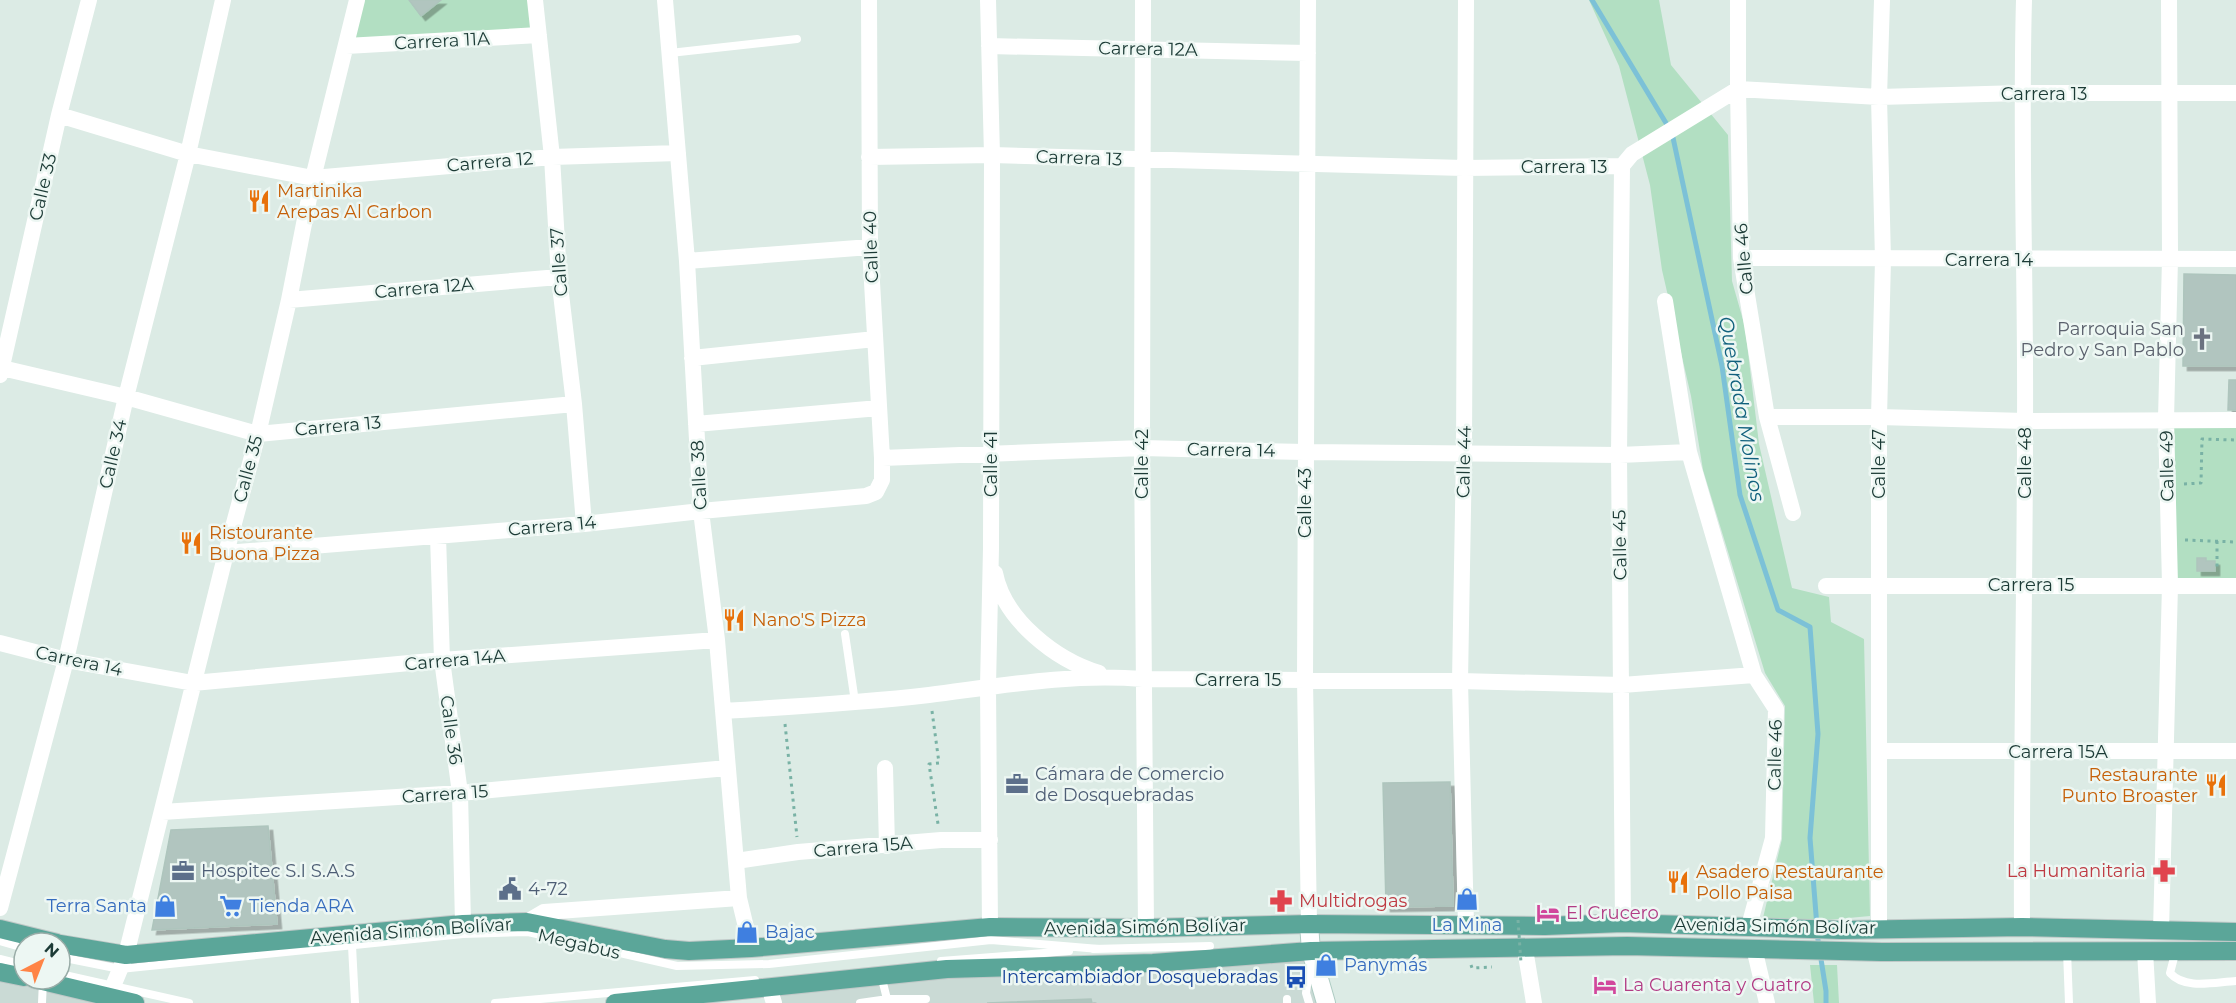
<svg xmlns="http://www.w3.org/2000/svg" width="2236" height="1003" font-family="Montserrat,sans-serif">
<defs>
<filter id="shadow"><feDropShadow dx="4.5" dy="4.5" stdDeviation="0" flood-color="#0004"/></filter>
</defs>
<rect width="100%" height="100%" fill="#dcebe5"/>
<path fill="#cadad5" d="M 1311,951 L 1326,1003 L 774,1003 L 769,987 Z
M 0,972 L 106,1003 L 0,1003 Z"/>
<path fill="#b2dfc2" d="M 357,0 L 535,0 L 539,35 L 346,46 Z
M 1589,0 L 1659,0 L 1671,65 L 1728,135 L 1732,281 L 1745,327 L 1759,444 L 1792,588 L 1829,597 L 1831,622 L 1864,639 L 1870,916 L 1761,926 L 1782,839 L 1785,706 L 1765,673 L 1703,470 L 1691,396 L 1662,270 L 1650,185 L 1619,66 Z
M 2166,419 L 2236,420 L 2236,586 L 2170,585 Z
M 1810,965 L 1837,965 L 1839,1003 L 1814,1003 Z"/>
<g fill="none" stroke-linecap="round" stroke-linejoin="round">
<path stroke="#7cc1d7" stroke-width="5" d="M 1592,0 L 1672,133 L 1722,366 L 1740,495 L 1778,610 L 1810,627 L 1818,734 L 1810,838 L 1818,940 L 1826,991 L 1826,1003"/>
</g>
<path fill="#b1c5bf" stroke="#aec5bd" stroke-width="1.5" filter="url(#shadow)" d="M 409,0 L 441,0 L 421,16 Z
M 2184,274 L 2236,275 L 2236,366 L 2183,366 Z
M 2229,380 L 2236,380 L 2236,410 L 2228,410 Z
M 2197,558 L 2206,558 L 2206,561 L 2215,561 L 2215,571 L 2197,571 Z
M 1450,782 L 1453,906 L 1386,907 L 1383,783 Z
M 268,826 L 277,924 L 152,930 L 171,830 Z
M 1091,999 L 1092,1003 L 987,1003 Z"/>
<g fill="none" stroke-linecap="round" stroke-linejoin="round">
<g stroke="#aeccc3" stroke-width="20">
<path id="secondary" d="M 1309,924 L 1311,951 L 1326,1003"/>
</g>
<g stroke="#bfc8c7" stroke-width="20">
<path id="primary" d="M 0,929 L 57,943
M 60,944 L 126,955 L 463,924 L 527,922 L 665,949 L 689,951 L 751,948 L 990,927 L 1146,928 L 1309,924 L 1545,926 L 1623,923 L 1842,930 L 2022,927 L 2236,932
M 0,972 L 24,977
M 34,979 L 135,1003
M 615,1003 L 947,969 L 1153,963 L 1311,951 L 1627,946 L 1882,952 L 2236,951"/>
</g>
<path stroke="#79b2a5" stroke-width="3" stroke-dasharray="3 4.5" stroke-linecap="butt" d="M 2184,484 L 2201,483 L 2202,439 L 2236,440
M 2185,540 L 2236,542
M 2217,541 L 2217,570
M 932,711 L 939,763 L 929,764 L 938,824
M 785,724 L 797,837
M 1471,965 L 1472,968 L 1492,967"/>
<path stroke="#fff" stroke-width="8" d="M 670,53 L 797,39
M 845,634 L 855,702
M 0,941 L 24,948
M 352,946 L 355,1003
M 1093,949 L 1210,946
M 2176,950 L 2170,973 C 2185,990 2215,982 2236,981
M 2067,951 L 2069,1003
M 60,957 L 120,969 L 463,934 L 528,932 L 677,966 L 769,964 L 991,940 L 1099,949
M 0,959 L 24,965
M 941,961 L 1069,951
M 60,974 L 189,1003
M 881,975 L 888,1003
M 1287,999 L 1287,1003
M 42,1003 L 43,981
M 495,1003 L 755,980
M 860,1003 L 888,999 L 926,999
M 1309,1003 L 1306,993 L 1310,963"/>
<path stroke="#fff" stroke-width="16" d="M 535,0 L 552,157 L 559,277 L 574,404 L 584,524
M 665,0 L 687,261 L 701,511 L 717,640 L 739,898 L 751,948
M 988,0 L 992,155 L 991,548 L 988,686 L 990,927
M 1143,0 L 1142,448 L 1146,928
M 1308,0 L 1305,680 L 1309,924
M 1466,0 L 1464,453 L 1460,681 L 1466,925
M 1738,0 L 1738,89 L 1741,258 L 1767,417 L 1793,513
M 346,46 L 539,35
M 989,46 L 1308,53
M 59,115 L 188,154 L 313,178 L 552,157 L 678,153
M 869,157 L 992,155 L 1464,168 L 1622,166 L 1632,154 L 1738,89 L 1879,97 L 2021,93 L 2236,93
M 1622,166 L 1619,455 L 1623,923
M 1741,258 L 2236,259
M 687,261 L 870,247
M 289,300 L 559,277
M 1665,301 L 1689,452 L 1754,675 L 1776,709 L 1773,838 L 1749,926
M 692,358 L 875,339
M 2,368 L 126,397 L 258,434 L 574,404
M 0,375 L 59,115 L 89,0
M 1767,417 L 1879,417 L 2025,421 L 2236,420
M 696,424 L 879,408
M 882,458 L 1142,448 L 1305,452 L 1619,455 L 1689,452
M 438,536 L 442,660 L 460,793 L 463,924
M 226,553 L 584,524 L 701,511 L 866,496 L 876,492 L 882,480 L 882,458 L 870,247 L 869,0
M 995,573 C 1004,620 1056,660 1099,673
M 1826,586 L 2236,586
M 0,643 L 66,660 L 193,683 L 442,660 L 717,640
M 723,711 C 791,707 860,703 929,695 C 1000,686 1070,673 1143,679 L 1460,681 L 1622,685 L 1754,675
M 1880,751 L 2236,751
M 885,768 L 887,846
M 162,812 L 460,793 L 727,768
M 736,861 L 798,852 L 941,840 L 990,840
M 0,908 L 66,660 L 126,397 L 188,154 L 223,0
M 527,922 L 544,912 L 739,898
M 2022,927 C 2021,759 2025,592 2025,424 C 2026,282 2020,141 2024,0
M 1879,929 L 1879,417 L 1883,260 L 1879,97 L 1882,0
M 2161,931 L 2170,585 L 2166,419 L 2170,259 L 2169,0
M 1754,948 L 1767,1003
M 1525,949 L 1534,1003
M 2145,951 L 2148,1003
M 769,987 L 774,1003
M 106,1003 L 126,955 L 226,553 L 258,434 L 289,300 L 313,178 L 357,0"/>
<use href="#secondary" stroke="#fff" stroke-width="18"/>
<use href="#primary" stroke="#5ba699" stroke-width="18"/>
<path stroke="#79b2a5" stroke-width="3" stroke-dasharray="3 4.5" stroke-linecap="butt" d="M 1518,920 L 1521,963"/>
</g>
<defs>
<g id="restaurant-bare" transform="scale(1.8)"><path d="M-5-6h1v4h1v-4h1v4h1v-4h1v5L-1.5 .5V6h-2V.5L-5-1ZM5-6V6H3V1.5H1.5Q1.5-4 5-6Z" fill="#e8710a" stroke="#edf7f3" stroke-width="2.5" paint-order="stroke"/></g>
<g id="church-bare" transform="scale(1.8)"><path d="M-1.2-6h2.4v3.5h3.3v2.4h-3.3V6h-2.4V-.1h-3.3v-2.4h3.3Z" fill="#6b7280" stroke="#edf7f3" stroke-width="2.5" paint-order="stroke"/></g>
<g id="office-bare" transform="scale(1.8)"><path d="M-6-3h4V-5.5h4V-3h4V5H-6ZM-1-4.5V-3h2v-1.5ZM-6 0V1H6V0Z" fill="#5c6f8a" stroke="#edf7f3" stroke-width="2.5" paint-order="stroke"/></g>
<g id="pharmacy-bare" transform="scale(1.8)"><path d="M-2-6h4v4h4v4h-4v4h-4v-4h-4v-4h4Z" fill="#e0444e" stroke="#edf7f3" stroke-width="2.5" paint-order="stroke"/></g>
<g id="civic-bare" transform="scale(1.8)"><path d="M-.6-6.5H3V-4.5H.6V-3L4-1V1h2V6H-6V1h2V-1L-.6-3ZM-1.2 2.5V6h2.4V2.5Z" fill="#5c6f8a" stroke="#edf7f3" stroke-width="2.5" paint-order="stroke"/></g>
<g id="shop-bare" transform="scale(1.8)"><path d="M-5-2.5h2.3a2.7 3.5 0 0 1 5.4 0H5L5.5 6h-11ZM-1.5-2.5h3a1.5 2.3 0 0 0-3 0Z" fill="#3f7fe0" stroke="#edf7f3" stroke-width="2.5" paint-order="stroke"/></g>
<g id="supermarket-bare" transform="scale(1.8)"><path d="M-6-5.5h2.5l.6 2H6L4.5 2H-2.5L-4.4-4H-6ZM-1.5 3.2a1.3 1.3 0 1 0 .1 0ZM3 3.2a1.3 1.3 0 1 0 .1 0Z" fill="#3f7fe0" stroke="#edf7f3" stroke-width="2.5" paint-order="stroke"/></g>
<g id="hotel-bare" transform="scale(1.8)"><path d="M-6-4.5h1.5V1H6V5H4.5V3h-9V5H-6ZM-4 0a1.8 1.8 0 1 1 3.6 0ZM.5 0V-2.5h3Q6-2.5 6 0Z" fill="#d1479c" stroke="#edf7f3" stroke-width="2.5" paint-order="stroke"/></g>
<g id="bus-bare" transform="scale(1.8)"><path d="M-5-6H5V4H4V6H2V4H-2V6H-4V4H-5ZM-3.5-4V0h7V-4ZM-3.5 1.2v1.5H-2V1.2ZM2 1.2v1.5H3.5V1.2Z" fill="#1a4fb4" stroke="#edf7f3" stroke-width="2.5" paint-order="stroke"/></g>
</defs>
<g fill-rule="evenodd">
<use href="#restaurant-bare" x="259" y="201"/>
<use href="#church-bare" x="2202" y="339"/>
<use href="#restaurant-bare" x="191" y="543"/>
<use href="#restaurant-bare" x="734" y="620"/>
<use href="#office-bare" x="1017" y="784"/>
<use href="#restaurant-bare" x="2216" y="785"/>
<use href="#office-bare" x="183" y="871"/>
<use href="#pharmacy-bare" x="2164" y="871"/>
<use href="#restaurant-bare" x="1678" y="882"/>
<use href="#civic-bare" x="510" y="889"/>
<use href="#shop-bare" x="1467" y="899"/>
<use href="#pharmacy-bare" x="1281" y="901"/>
<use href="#shop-bare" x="165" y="906"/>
<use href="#supermarket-bare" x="231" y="906"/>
<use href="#hotel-bare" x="1548" y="913"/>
<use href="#shop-bare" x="747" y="932"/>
<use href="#shop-bare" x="1326" y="965"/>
<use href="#bus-bare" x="1296" y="977"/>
<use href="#hotel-bare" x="1605" y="985"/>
</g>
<g text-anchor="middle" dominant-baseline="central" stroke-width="5" stroke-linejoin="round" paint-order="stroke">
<g font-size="18" fill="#1c3b36" stroke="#edf7f3">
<text transform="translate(442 41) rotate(-3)">Carrera 11A</text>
<text transform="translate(1148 49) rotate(1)">Carrera 12A</text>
<text x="2044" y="94">Carrera 13</text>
<text transform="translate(1079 158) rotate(2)">Carrera 13</text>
<text transform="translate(490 162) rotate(-5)">Carrera 12</text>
<text x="1564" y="167">Carrera 13</text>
<text transform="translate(43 187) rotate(-77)">Calle 33</text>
<text transform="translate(871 247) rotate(-92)">Calle 40</text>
<text transform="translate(1744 259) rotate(-95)">Calle 46</text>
<text x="1989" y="260">Carrera 14</text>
<text transform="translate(559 262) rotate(-94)">Calle 37</text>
<text transform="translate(424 288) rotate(-5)">Carrera 12A</text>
<text transform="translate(338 426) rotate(-5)">Carrera 13</text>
<text transform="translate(1231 450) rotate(1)">Carrera 14</text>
<text transform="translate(113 454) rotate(-77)">Calle 34</text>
<text transform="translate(1464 462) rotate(-89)">Calle 44</text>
<text transform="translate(2025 463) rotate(-90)">Calle 48</text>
<text transform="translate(991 464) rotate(-90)">Calle 41</text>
<text transform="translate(1142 464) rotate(-90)">Calle 42</text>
<text transform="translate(1879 464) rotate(-90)">Calle 47</text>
<text transform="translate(2167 466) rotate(-91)">Calle 49</text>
<text transform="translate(248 469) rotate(-75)">Calle 35</text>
<text transform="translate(699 475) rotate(-93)">Calle 38</text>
<text transform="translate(1305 503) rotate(-90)">Calle 43</text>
<text transform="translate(552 526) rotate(-5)">Carrera 14</text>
<text transform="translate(1620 545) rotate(-91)">Calle 45</text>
<text x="2031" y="585">Carrera 15</text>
<text transform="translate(455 660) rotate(-5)">Carrera 14A</text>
<text transform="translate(79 661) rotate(12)">Carrera 14</text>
<text x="1238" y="680">Carrera 15</text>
<text transform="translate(451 730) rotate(82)">Calle 36</text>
<text x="2058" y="752">Carrera 15A</text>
<text transform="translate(1775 755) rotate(-89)">Calle 46</text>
<text transform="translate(445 794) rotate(-4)">Carrera 15</text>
<text transform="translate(863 847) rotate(-5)">Carrera 15A</text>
<text transform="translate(1775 926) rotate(1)">Avenida Simón Bolívar</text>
<text transform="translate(1145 927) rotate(-1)">Avenida Simón Bolívar</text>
<text transform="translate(411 931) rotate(-4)">Avenida Simón Bolívar</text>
<text transform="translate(579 944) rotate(13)">Megabus</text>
</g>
<g font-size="18" fill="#c56008" stroke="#edf7f3" text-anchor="start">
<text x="277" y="191">Martinika<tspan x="277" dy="21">Arepas Al Carbon</tspan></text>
<text x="209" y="533">Ristourante<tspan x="209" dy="21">Buona Pizza</tspan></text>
<text x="752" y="620">Nano'S Pizza</text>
<text x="2198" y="775" text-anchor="end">Restaurante<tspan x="2198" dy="21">Punto Broaster</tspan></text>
<text x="1696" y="872">Asadero Restaurante<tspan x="1696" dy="21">Pollo Paisa</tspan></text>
</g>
<g font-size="18" fill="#5b616d" stroke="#edf7f3" text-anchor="end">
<text x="2184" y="329">Parroquia San<tspan x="2184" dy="21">Pedro y San Pablo</tspan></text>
</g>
<g font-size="18" fill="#4e5e75" stroke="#edf7f3" text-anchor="start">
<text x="1035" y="774">Cámara de Comercio<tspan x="1035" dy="21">de Dosquebradas</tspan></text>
<text x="201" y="871">Hospitec S.I S.A.S</text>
<text x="528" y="889">4-72</text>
</g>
<g font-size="18" fill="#be3a42" stroke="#edf7f3" text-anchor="end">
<text x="2146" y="871">La Humanitaria</text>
<text x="1299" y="901" text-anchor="start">Multidrogas</text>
</g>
<g font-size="18" fill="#366cbe" stroke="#edf7f3" text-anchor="start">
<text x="147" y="906" text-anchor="end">Terra Santa</text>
<text x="249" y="906">Tienda ARA</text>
<text x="1467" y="925" text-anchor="middle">La Mina</text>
<text x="765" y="932">Bajac</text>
<text x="1344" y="965">Panymás</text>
</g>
<g font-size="18" fill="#b23c85" stroke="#edf7f3" text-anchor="start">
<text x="1566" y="913">El Crucero</text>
<text x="1623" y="985">La Cuarenta y Cuatro</text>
</g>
<g font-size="18" fill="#164399" stroke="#edf7f3" text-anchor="end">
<text x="1278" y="977">Intercambiador Dosquebradas</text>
</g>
<g font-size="20" font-style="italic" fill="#11617d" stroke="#edf7f3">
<text transform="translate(1742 409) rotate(80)">Quebrada Molinos</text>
</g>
</g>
<g transform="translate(42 961) rotate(42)"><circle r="28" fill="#edf7f3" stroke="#99aca7" stroke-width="1.5"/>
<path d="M0-4.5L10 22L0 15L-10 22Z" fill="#ff8446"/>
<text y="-9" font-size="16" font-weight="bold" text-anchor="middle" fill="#1c3b36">N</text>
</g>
</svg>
